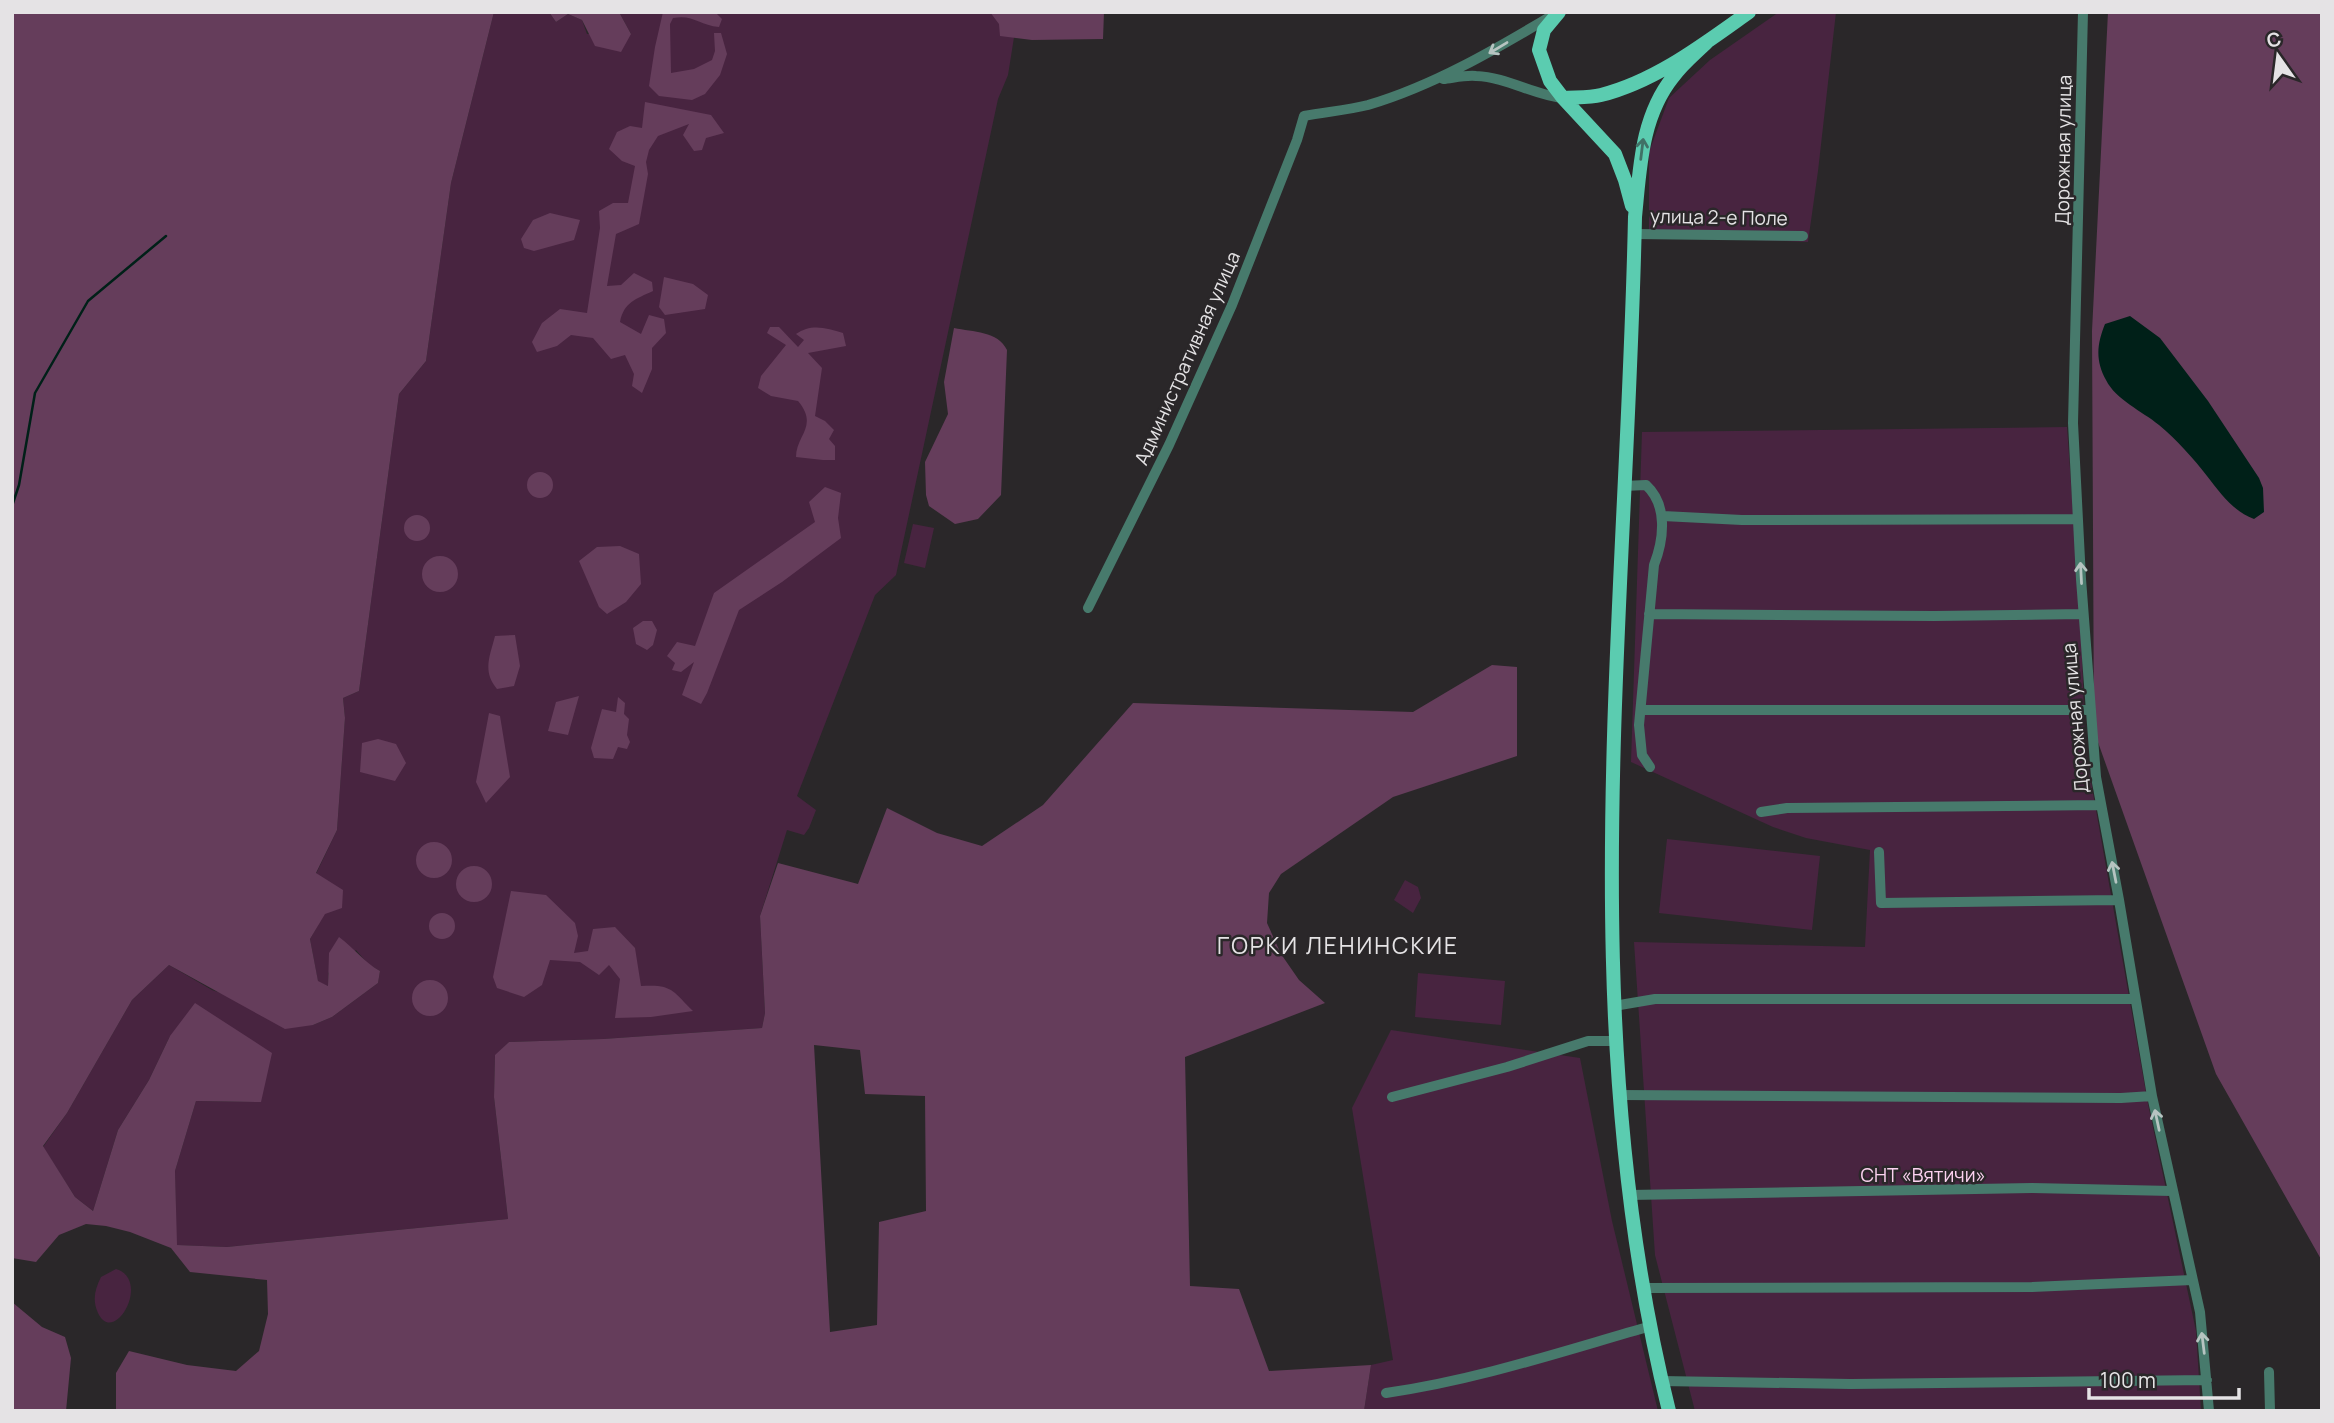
<svg xmlns="http://www.w3.org/2000/svg" width="2334" height="1423" font-family="Manrope,sans-serif">
<rect width="100%" height="100%" fill="#2a2729"/>
<path fill="#482440" d="M 494,12 L 549,12 L 556,22 L 568,14 L 582,20 L 587,34 L 631,34 L 619,12 L 1018,12 L 1008,75 L 998,99 L 896,575 L 875,595 L 797,796 L 816,810 L 809,828 L 804,835 L 787,830 L 760,916 L 765,1013 L 762,1028 L 603,1039 L 509,1042 L 495,1056 L 494,1097 L 508,1219 L 227,1247 L 176,1245 L 175,1171 L 196,1101 L 261,1102 L 170,1036 L 149,1080 L 118,1130 L 93,1211 L 75,1197 L 43,1147 L 67,1113 L 132,1000 L 169,965 L 212,990 L 313,1025 L 332,1017 L 378,983 L 380,971 L 368,964 L 356,950 L 328,973 L 328,986 L 318,982 L 310,939 L 318,925 L 316,874 L 337,830 L 345,718 L 343,698 L 359,691 L 399,394 L 426,361 L 451,183 Z
M 1779,12 L 1836,12 L 1818,171 L 1808,242 L 1649,236 L 1649,152 L 1669,98 L 1710,60 Z
M 2067,427 L 2081,622 L 2085,748 L 2148,1104 L 2196,1331 L 2201,1411 L 1695,1411 L 1655,1255 L 1634,942 L 1865,947 L 1870,850 L 1806,838 L 1773,827 L 1631,762 L 1642,432 Z
M 913,524 L 934,528 L 925,568 L 904,563 Z
M 1667,839 L 1820,856 L 1812,930 L 1659,913 Z
M 1405,880 L 1418,887 L 1421,898 L 1413,913 L 1394,900 Z
M 1418,973 L 1505,981 L 1501,1025 L 1415,1017 Z
M 1391,1030 L 1580,1058 L 1612,1221 L 1658,1411 L 1364,1411 L 1371,1365 L 1393,1360 L 1352,1108 Z
M 116,1269 C 152,1280 114,1347 98,1313 C 92,1300 95,1289 101,1277 Z"/>
<path fill="#653d5b" fill-rule="evenodd" d="M 12,12 L 494,12 L 451,183 L 426,361 L 399,394 L 359,691 L 343,698 L 345,718 L 337,830 L 316,873 L 343,890 L 342,908 L 325,914 L 310,939 L 318,981 L 328,986 L 329,953 L 339,937 C 354,948 364,962 380,971 L 378,983 L 332,1017 L 313,1025 L 285,1029 L 169,965 L 132,1000 L 67,1113 L 43,1146 L 75,1197 L 93,1211 L 118,1130 L 149,1080 L 170,1036 L 195,1003 L 272,1053 L 261,1102 L 196,1101 L 175,1171 L 177,1245 L 227,1247 L 508,1219 L 494,1097 L 495,1055 L 509,1042 L 603,1039 L 762,1028 L 765,1013 L 760,916 L 778,863 L 858,884 L 887,808 L 937,833 L 982,846 L 1043,805 L 1133,703 L 1413,712 L 1492,665 L 1517,667 L 1517,756 L 1393,797 L 1281,874 L 1269,893 L 1267,923 L 1281,954 L 1299,980 L 1325,1003 L 1185,1057 L 1190,1286 L 1239,1289 L 1269,1371 L 1371,1365 L 1364,1411 L 116,1411 L 116,1373 L 129,1351 L 187,1365 L 236,1371 L 259,1351 L 268,1314 L 267,1280 L 190,1272 L 171,1248 L 130,1232 L 106,1226 L 86,1224 L 59,1235 L 36,1262 L 12,1258 ZM 814,1045 L 860,1050 L 865,1094 L 925,1096 L 926,1211 L 879,1222 L 877,1325 L 830,1332 Z
M 549,12 L 619,12 L 631,34 L 621,52 L 595,46 L 582,20 L 568,14 L 556,22 Z
M 663,12 L 715,12 L 722,19 L 719,27 C 699,25 693,14 673,18 L 670,24 L 671,73 L 694,69 L 712,60 L 715,51 L 714,33 L 721,33 L 727,54 L 720,75 L 705,94 L 692,100 L 659,96 L 649,86 L 655,47 Z
M 990,12 L 1104,12 L 1103,39 L 1032,40 L 1000,36 L 999,24 Z
M 2108,12 L 2322,12 L 2322,1261 L 2216,1074 L 2094,731 L 2092,331 Z
M 645,102 L 711,115 L 724,133 L 706,138 L 702,150 L 694,151 L 683,135 L 689,124 L 658,136 L 649,150 L 646,162 L 648,174 L 639,224 L 616,234 L 607,286 L 621,285 L 634,273 L 652,282 L 653,291 C 636,299 624,302 620,322 L 641,334 L 649,315 L 664,319 L 666,333 L 652,348 L 652,369 L 642,393 L 632,386 L 634,374 L 625,355 L 611,359 L 593,338 L 571,335 L 557,346 L 537,352 L 532,342 L 542,323 L 560,309 L 587,313 L 600,228 L 599,211 L 613,203 L 628,203 L 635,166 L 622,161 L 609,149 L 617,132 L 630,126 L 642,128 Z
M 550,213 L 580,220 L 574,240 L 534,251 L 524,248 L 521,239 L 533,220 Z
M 664,277 L 693,284 L 708,295 L 705,309 L 665,315 L 659,307 Z
M 770,327 L 779,327 L 798,347 L 804,340 L 796,334 C 811,323 827,328 843,333 L 846,346 L 808,353 L 822,368 L 815,416 L 825,421 L 834,430 L 829,439 L 835,446 L 835,460 L 823,460 L 796,457 C 796,435 819,426 798,401 L 771,396 L 758,388 L 761,376 L 786,345 L 767,333 Z
M 954,328 C 973,332 998,331 1007,350 L 1001,495 L 978,519 L 955,524 L 929,506 L 926,495 L 925,462 L 948,414 L 944,382 Z
M527 485a13 13 0 1 1 26 0a13 13 0 1 1-26 0Z
M 825,487 L 841,493 L 838,518 L 841,538 L 782,582 L 739,610 L 707,693 L 701,704 L 682,695 L 694,662 L 681,672 L 672,670 L 675,663 L 667,656 L 677,642 L 695,646 L 714,593 L 815,522 L 809,502 Z
M404 528a13 13 0 1 1 26 0a13 13 0 1 1-26 0Z
M 620,546 L 639,554 L 641,584 L 626,602 L 607,614 L 599,607 L 579,561 L 597,547 Z
M422 574a18 18 0 1 1 36 0a18 18 0 1 1-36 0Z
M 643,621 L 652,621 L 657,630 L 653,645 L 647,650 L 636,644 L 633,628 Z
M 515,635 L 520,666 L 514,686 L 497,689 C 482,671 490,656 495,636 Z
M 579,696 L 568,735 L 548,731 L 556,702 Z
M 618,697 L 625,703 L 624,714 L 629,719 L 627,735 L 630,742 L 627,749 L 618,747 L 613,759 L 594,758 L 591,748 L 602,709 L 616,712 Z
M 489,713 L 500,716 L 510,777 L 486,803 L 476,782 Z
M 378,739 L 396,744 L 406,763 L 395,781 L 360,772 L 362,743 Z
M416 860a18 18 0 1 1 36 0a18 18 0 1 1-36 0Z
M456 884a18 18 0 1 1 36 0a18 18 0 1 1-36 0Z
M 511,891 L 546,895 L 575,923 L 578,936 L 574,953 L 588,951 L 593,929 L 615,927 L 635,948 L 641,986 C 672,984 672,990 693,1011 L 651,1017 L 615,1018 L 620,979 L 609,965 L 599,975 L 580,962 L 550,960 L 542,985 L 524,997 L 497,988 L 493,977 Z
M429 926a13 13 0 1 1 26 0a13 13 0 1 1-26 0Z
M412 998a18 18 0 1 1 36 0a18 18 0 1 1-36 0Z
M 12,1302 L 42,1327 L 65,1337 L 71,1358 L 66,1411 L 12,1411 Z"/>
<path fill="#002018" d="M 2130,316 L 2160,338 L 2208,401 L 2259,478 L 2263,488 L 2264,512 L 2254,519 C 2233,511 2221,494 2207,476 C 2193,458 2177,440 2159,425 C 2142,411 2116,400 2106,380 C 2095,360 2097,344 2105,324 Z"/>
<g fill="none" stroke-linecap="round" stroke-linejoin="round">
<path stroke="#002018" stroke-width="2.5" d="M 12,506 L 19,485 L 35,393 L 88,301 L 166,236"/>
<path stroke="#477a6c" stroke-width="10" d="M 2083,12 L 2073,423 L 2081,579 L 2096,777 L 2119,900 L 2152,1096 L 2200,1312 L 2209,1411
M 1443,79 C 1453,78 1465,75 1476,76 C 1507,77 1533,95 1563,98
M 1634,234 L 1803,236
M 1624,486 L 1646,485 C 1668,505 1664,539 1654,565 L 1639,725 L 1642,755 L 1650,767
M 1663,516 L 1742,520 L 2078,519
M 1088,608 L 1169,445 L 1232,305 L 1297,140 L 1304,116 C 1325,112 1348,110 1368,105 C 1433,86 1496,49 1553,15
M 1649,614 L 1934,616 L 2083,614
M 1641,710 L 2091,710
M 1761,812 L 1787,808 L 2101,805
M 1879,852 L 1881,903 L 2119,900
M 1614,1006 L 1655,999 L 2135,999
M 1620,1095 L 2121,1098 L 2152,1096
M 1392,1097 L 1507,1067 L 1588,1041 L 1616,1041
M 1629,1195 L 2032,1188 L 2172,1191
M 1643,1288 L 2032,1287 L 2192,1280
M 2269,1372 L 2270,1411
M 1661,1381 L 1851,1384 L 2207,1380
M 1386,1393 C 1477,1380 1563,1351 1651,1326"/>
<path stroke="#5bccb0" stroke-width="14" d="M 1559,12 L 1544,30 L 1539,50 L 1550,81 L 1563,98 L 1615,154 L 1625,180 L 1632,206
M 1563,98 C 1575,97 1589,98 1601,95 C 1656,81 1704,44 1749,12
M 1669,1411 C 1571,1020 1627,614 1635,217 C 1640,168 1641,117 1673,77 C 1682,64 1696,53 1707,42"/>
</g>
<defs><path id="oneway-shaft" d="M-6 0H5M1.5-3L5.5 0L1.5 3" fill="none" stroke-width="1.6" stroke-linecap="round" stroke-linejoin="round" transform="scale(1.75)"/></defs>
<g stroke="#b6c4c1">
<use href="#oneway-shaft" transform="translate(1498 48) rotate(149)"/>
<use href="#oneway-shaft" transform="translate(2081 573) rotate(-93)"/>
<use href="#oneway-shaft" transform="translate(2114 872) rotate(-101)"/>
<use href="#oneway-shaft" transform="translate(2157 1120) rotate(-102)"/>
<use href="#oneway-shaft" transform="translate(2203 1343) rotate(-97)"/>
</g>
<use stroke="#407166" href="#oneway-shaft" transform="translate(1642 149) rotate(-83)"/>
<g text-anchor="middle" dominant-baseline="central" stroke-width="5" stroke-linejoin="round" paint-order="stroke">
<g font-size="19" fill="#e5e3e5" stroke="#2a2729">
<text transform="translate(2063 150) rotate(-89)">Дорожная улица</text>
<text transform="translate(1719 217) rotate(1)">улица 2-е Поле</text>
<text transform="translate(1187 358) rotate(-66)">Административная улица</text>
<text transform="translate(2075 718) rotate(-95)">Дорожная улица</text>
</g>
<g font-size="19" fill="#fcd2f0" stroke="#2a2729">
<text x="1923" y="1175">СНТ «Вятичи»</text>
</g>
<g font-size="23" letter-spacing="2" fill="#e5e3e5" stroke="#2a2729">
<text x="1338" y="945">ГОРКИ ЛЕНИНСКИЕ</text>
</g>
</g>
<rect width="2334" height="1423" fill="none" stroke="#e5e3e5" stroke-width="28"/>
<g transform="translate(2278 56) rotate(346)" stroke="#2a2729" stroke-width="5" paint-order="stroke">
<path d="M0-5L12 26L0 18L-12 26Z" fill="#e5e3e5"/>
<text y="-10" font-size="19" font-weight="bold" text-anchor="middle" fill="#e5e3e5">С</text>
</g>
<path d="M2089 1388v10h150v-10" fill="none" stroke="#e5e3e5" stroke-width="3.5"/>
<text x="2100" y="1388" font-size="21" fill="#e5e3e5" stroke="#2a2729" stroke-width="5" paint-order="stroke">100 m</text>
</svg>
